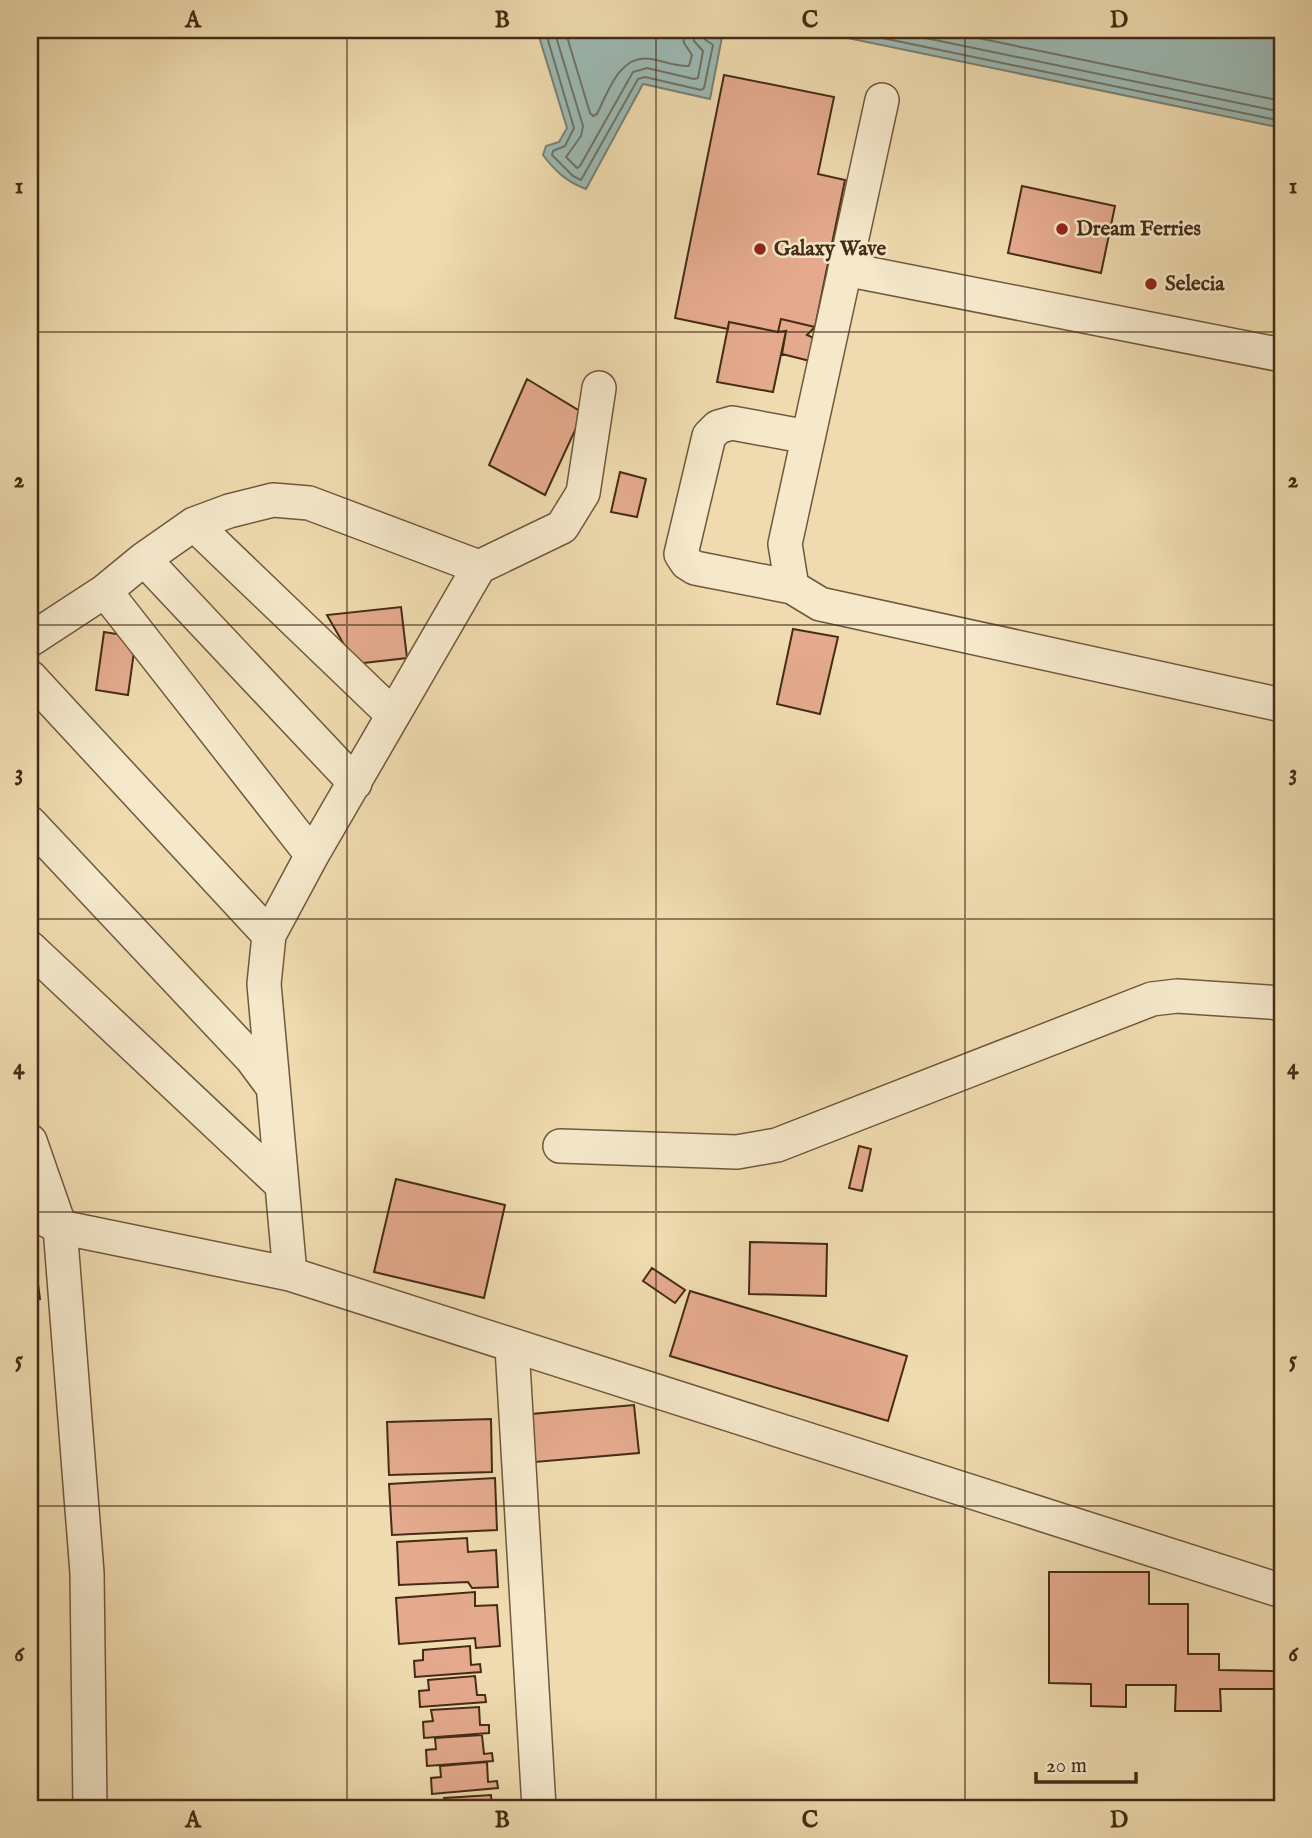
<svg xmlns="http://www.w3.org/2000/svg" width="1312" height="1838" font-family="'IM FELL English',serif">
<rect width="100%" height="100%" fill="#efdbaf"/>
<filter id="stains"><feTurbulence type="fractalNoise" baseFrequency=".00286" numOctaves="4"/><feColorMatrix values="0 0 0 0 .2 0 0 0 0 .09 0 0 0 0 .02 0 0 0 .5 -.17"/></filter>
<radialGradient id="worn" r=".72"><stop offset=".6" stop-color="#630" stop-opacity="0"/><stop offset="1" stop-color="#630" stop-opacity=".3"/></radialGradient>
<path fill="#9cb9b3" stroke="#798174" stroke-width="2" d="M 537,30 L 709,30 L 708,34 L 722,37 L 710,99 L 643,84 L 586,189 C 567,182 555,171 543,155 L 546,146 L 559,142 L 567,128 Z
M 809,30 L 1282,30 L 1282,128 Z"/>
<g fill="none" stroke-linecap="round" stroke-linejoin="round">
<path stroke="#707264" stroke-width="2" d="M 545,30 L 574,128 L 565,146 L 553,151 L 552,155 L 573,176 L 581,180 L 638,79 L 645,77 L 701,90 L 704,88 L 713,45 L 703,38 L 702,30
M 554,30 L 583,126 L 581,136 L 566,157 L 577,168 L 580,166 L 633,72 L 647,68 L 694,79 L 698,78 L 703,51 L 694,41 L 693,30
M 565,30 L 590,113 L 593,116 L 597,114 C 608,92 620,53 651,59 C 663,61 677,67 689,66 L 692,55 L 684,43 L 682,30
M 844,30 L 1282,121
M 887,30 L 1282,112
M 939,30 L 1282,101"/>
</g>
<path fill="#e5aa8e" stroke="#442c16" stroke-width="2" d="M 724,75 L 834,97 L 818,174 L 845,180 L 815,327 L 781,319 L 778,332 L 729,322 L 728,329 L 675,318 Z
M 1022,186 L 1115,206 L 1101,273 L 1008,253 Z
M 781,319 L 815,327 L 807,335 L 818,340 L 810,361 L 782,354 L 786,331 L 778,332 Z
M 729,322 L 778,332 L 786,331 L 773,392 L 717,382 Z
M 527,379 L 583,413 L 545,495 L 489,465 Z
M 620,472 L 646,479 L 637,517 L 611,512 Z
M 401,607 L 407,658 L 355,664 L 327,615 Z
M 793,629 L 838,637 L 820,714 L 777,704 Z
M 104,632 L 136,637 L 128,695 L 96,690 Z
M 859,1146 L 871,1149 L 862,1191 L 849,1188 Z
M 396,1179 L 505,1205 L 484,1298 L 374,1272 Z
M 750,1242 L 827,1244 L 826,1296 L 749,1294 Z
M 34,1254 L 40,1299 L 30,1300 L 30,1255 Z
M 652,1268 L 685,1290 L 675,1303 L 643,1281 Z
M 690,1291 L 907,1356 L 888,1421 L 670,1356 Z
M 634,1405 L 639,1453 L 535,1462 L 531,1414 Z
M 491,1419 L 492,1472 L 389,1475 L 387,1422 Z
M 495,1478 L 497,1530 L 392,1535 L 389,1484 Z
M 467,1538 L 468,1552 L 496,1550 L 498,1587 L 472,1588 L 468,1582 L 399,1585 L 397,1542 Z
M 1049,1572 L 1149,1572 L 1149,1604 L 1188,1604 L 1188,1654 L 1219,1654 L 1219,1670 L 1276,1671 L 1276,1689 L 1220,1689 L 1221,1711 L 1175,1711 L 1176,1685 L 1126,1685 L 1126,1707 L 1091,1706 L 1091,1684 L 1049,1683 Z
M 475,1592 L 475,1606 L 497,1605 L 500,1646 L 476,1648 L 475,1638 L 399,1644 L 396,1598 Z
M 1282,1622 L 1282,1642 L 1277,1640 Z
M 470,1646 L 471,1665 L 480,1664 L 481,1672 L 415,1677 L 414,1661 L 423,1660 L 423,1650 Z
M 475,1676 L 477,1695 L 485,1695 L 486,1702 L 420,1707 L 419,1691 L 429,1690 L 428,1680 Z
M 479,1707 L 480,1725 L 489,1725 L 489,1733 L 424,1738 L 423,1722 L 433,1721 L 431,1710 Z
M 482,1735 L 484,1754 L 492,1753 L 493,1761 L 427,1766 L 426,1750 L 436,1749 L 435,1738 Z
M 487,1762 L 488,1782 L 497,1781 L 498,1788 L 432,1794 L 431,1778 L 441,1777 L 440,1766 Z
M 491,1795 L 492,1808 L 445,1808 L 444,1798 Z"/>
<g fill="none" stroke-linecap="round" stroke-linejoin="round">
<g stroke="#6f583c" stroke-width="36">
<path id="minor" d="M 882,100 L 785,544 L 792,587 L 820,604 L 1282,705
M 845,269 L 1282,355
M 194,524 L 393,715
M 144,559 L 355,783
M 792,587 L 695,568 L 687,563 L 681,554 L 709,436 L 718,427 L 732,423 L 808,437
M 105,591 L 312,855
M 30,640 L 105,591 L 144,559 L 194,524 L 229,511 L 273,500 L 309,503 L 479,567 L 562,527 L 583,493 L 599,388
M 30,677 L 269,935
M 30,823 L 252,1059 L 272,1086
M 30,948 L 282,1185
M 30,1141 L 60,1227 L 87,1573 L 90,1808
M 560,1146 L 737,1152 L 777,1145 L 1152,999 L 1177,996 L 1282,1003
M 30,1212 L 60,1227 L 290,1274 L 1282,1591
M 290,1274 L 264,984 L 269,935 L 312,855 L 479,567
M 512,1347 L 539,1808"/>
</g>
<use href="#minor" stroke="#f5e8cb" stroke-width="33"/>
</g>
<path fill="none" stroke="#442c16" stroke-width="2" stroke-opacity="0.55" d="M 347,30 L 347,1808M 656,30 L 656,1808M 965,30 L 965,1808M 30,332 L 1282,332M 30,625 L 1282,625M 30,919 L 1282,919M 30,1212 L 1282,1212M 30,1506 L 1282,1506"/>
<g fill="#8f2418" stroke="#f5e8cb" stroke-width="2.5">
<circle cx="1062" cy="229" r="7"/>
<circle cx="760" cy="249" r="7"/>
<circle cx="1151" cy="284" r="7"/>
</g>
<g text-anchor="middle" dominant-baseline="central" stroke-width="5" stroke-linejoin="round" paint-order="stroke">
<g font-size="21" font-weight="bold" fill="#442c16" stroke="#f5e8cb" text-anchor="start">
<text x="1076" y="229">Dream Ferries</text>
<text x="774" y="249">Galaxy Wave</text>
<text x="1165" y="284">Selecia</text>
</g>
</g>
<rect width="1312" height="1838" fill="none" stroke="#efdbaf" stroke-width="77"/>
<path d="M1036 1772v10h100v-10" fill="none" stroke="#442c16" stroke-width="3.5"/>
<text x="1046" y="1772" font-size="21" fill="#442c16" stroke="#f5e8cb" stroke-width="5" paint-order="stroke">20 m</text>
<rect x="38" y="38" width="1236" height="1762" fill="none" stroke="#442c16" stroke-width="2.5"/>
<g font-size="23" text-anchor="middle" font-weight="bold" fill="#442c16">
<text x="193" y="27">A</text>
<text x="502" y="27">B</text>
<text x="810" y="27">C</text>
<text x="1119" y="27">D</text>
<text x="19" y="193">1</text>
<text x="1293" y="193">1</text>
<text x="19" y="487">2</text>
<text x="1293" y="487">2</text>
<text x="19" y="780">3</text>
<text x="1293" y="780">3</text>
<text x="19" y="1074">4</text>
<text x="1293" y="1074">4</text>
<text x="19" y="1367">5</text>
<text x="1293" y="1367">5</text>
<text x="19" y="1661">6</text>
<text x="1293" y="1661">6</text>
<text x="193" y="1827">A</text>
<text x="502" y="1827">B</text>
<text x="810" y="1827">C</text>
<text x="1119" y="1827">D</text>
</g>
<rect width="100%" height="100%" filter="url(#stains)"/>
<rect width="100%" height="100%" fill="url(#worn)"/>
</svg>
